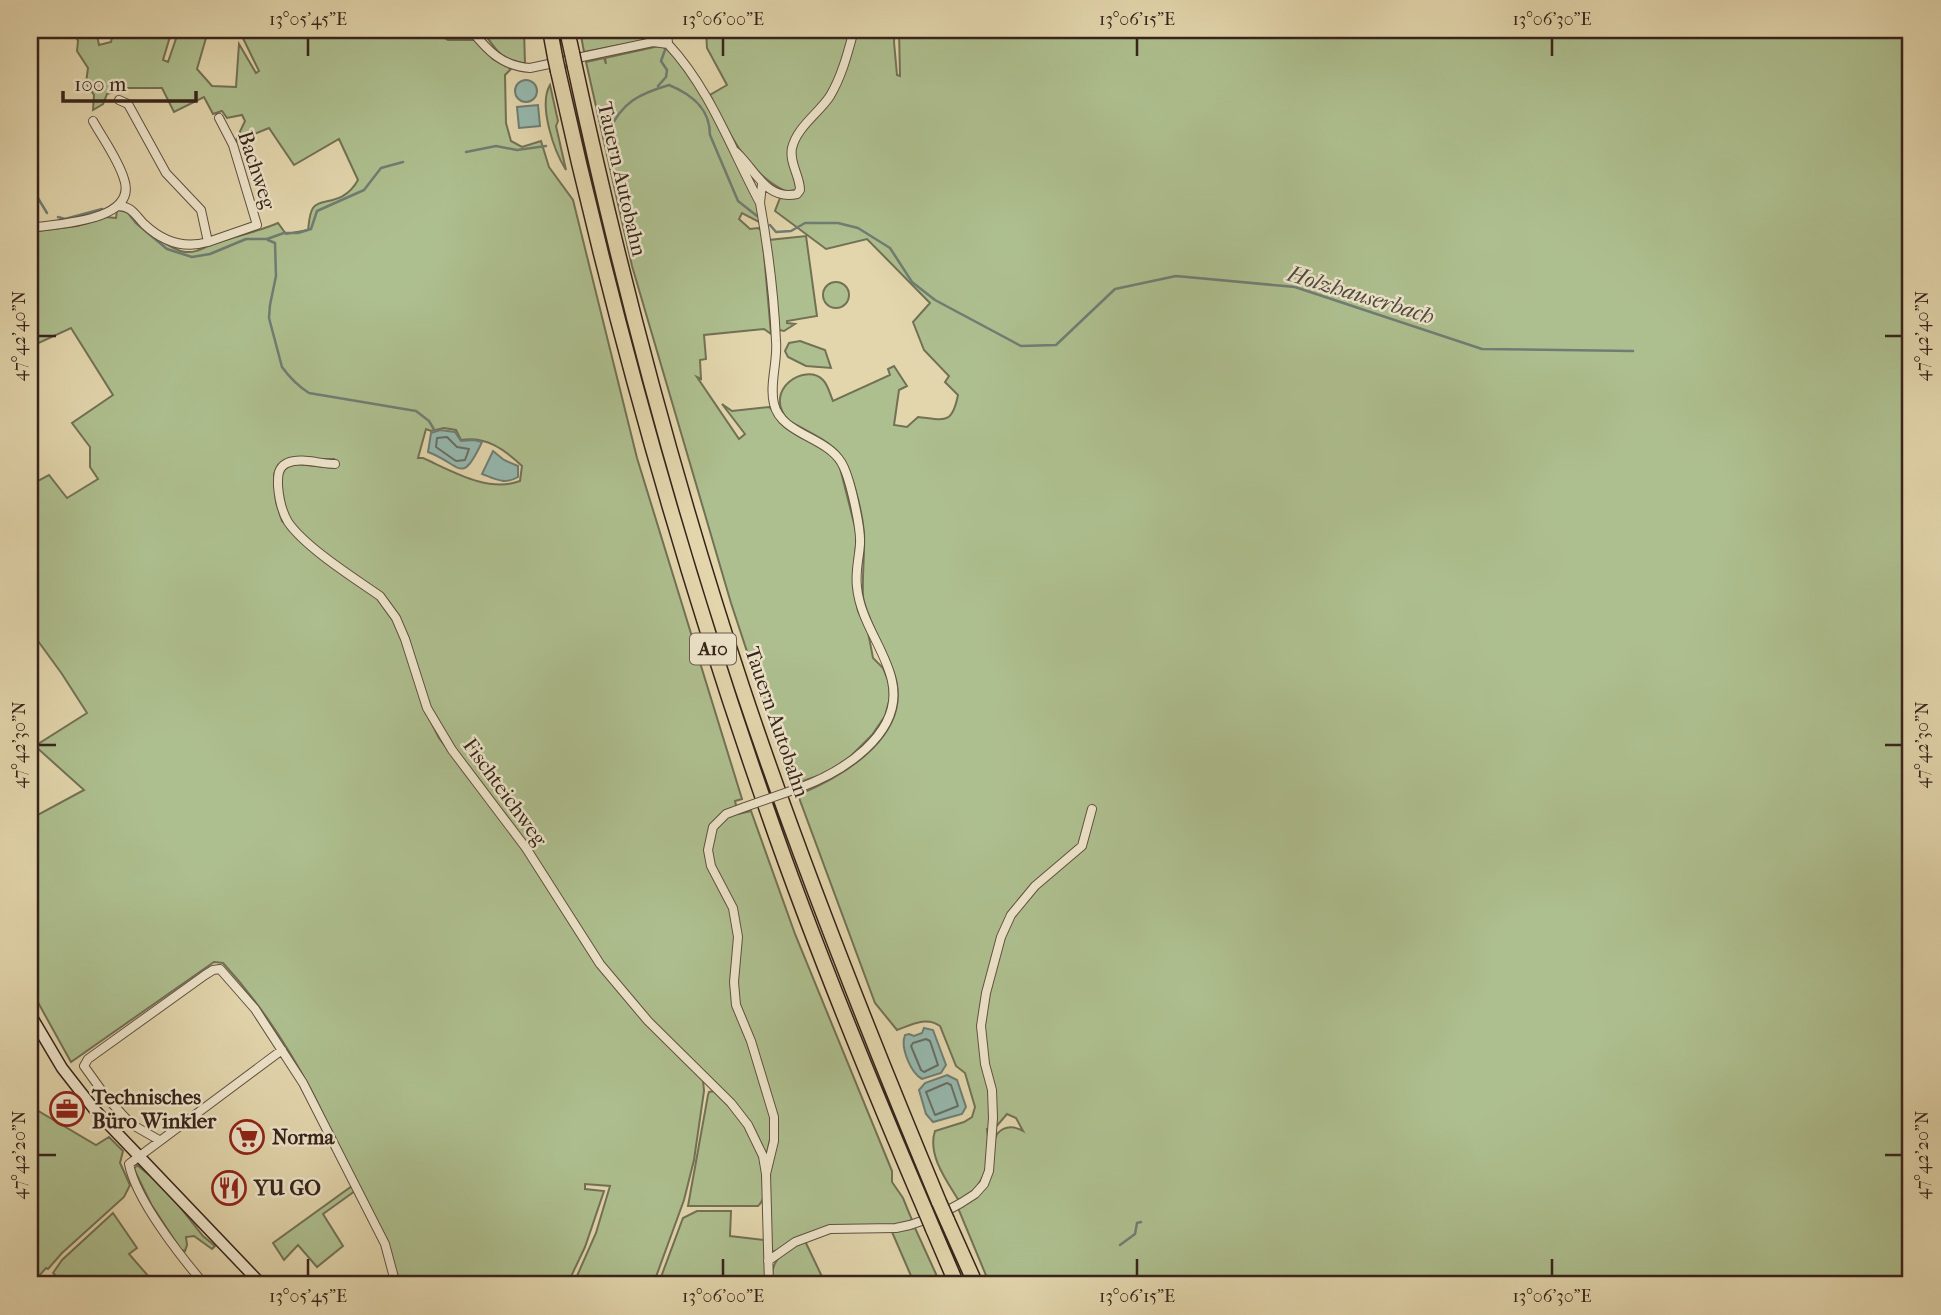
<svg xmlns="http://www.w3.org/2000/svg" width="1941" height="1315" font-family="'IM FELL French Canon',serif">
<rect width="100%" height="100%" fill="#e3d6ad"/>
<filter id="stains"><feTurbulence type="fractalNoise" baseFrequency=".00286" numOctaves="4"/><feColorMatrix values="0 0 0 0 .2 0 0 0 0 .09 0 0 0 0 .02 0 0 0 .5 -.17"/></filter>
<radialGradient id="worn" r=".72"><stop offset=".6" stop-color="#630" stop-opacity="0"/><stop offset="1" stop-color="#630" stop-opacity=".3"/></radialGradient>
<path fill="#aebf8f" stroke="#727155" stroke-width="2" fill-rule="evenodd" d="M 73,30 L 96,30 L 99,45 L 111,42 L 114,30 L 172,30 L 163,60 L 168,62 L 179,30 L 206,38 L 197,69 L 212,86 L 236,87 L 239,44 L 256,73 L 259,71 L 239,30 L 430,30 L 448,40 L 478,40 L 493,59 L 511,69 L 505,75 L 506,123 L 511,141 L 522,147 L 541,141 L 549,167 L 573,200 L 637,458 L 742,799 L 735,801 L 738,814 L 751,811 L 795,934 L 892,1171 L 892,1182 L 903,1198 L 912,1220 C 883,1232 852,1221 821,1229 C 804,1234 789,1248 772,1252 L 770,1249 L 769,1175 L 778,1128 L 773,1125 L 766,1158 C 744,1102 693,1064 652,1021 C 638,1007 625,991 612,976 C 610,968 605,966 600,960 C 588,947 579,930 570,916 C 551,888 536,857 516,830 C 489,793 456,758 434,718 C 416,684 415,640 393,609 C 364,569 254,531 285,468 L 296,464 L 334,468 L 334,459 L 291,459 L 284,461 L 278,467 L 274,474 L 276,502 L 282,521 L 334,567 L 377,596 L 386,606 L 397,624 L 425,710 L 439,738 L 520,844 L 582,943 L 602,970 L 628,1001 L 703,1080 L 704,1091 L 694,1160 L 684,1200 L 653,1285 L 573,1285 L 596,1233 L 610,1186 L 585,1184 L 585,1189 L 604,1191 L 585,1247 L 567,1285 L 398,1285 C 391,1239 365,1199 344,1158 C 332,1136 323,1112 311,1090 C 287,1045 258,1001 223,963 L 214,962 L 71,1062 L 30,988 L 30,819 L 84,790 L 35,746 L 87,713 L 62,674 L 30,630 L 30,468 L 38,481 L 49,475 L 67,498 L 98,479 L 90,467 L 90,447 L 72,423 L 113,395 L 71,328 L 30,347 L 30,232 L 77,226 L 105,217 L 116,218 L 117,210 C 134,211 138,225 151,234 C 160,240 175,251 185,252 C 198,253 204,247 215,243 C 236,236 257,232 278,223 L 286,234 L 308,230 C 309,224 309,214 313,208 C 320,197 343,207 358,180 L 339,139 L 294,165 L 269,128 L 235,142 L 245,121 L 242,115 L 227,118 L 222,111 L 213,114 L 204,97 L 174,112 L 162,88 L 124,88 L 107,94 L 103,104 L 93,110 L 94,95 L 86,83 L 88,68 L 77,51 L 78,41 ZM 444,428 L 456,430 L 461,440 C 486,436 504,449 522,466 L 520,481 C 488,493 452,471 423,458 L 418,458 L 426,429 L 431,431 Z
M 481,30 L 524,30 L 525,64 C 494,56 500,52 481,30 Z
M 580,30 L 664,30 L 661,36 L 656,38 L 584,52 Z
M 706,30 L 895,30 L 894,42 L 897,75 L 900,76 L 899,30 L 1911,30 L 1911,1285 L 990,1285 L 958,1208 C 1000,1186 981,1171 997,1134 C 1005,1125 1014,1126 1023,1131 L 1016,1118 L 1007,1114 L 995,1128 L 987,1129 C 992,1159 987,1186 959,1201 C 947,1181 927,1155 935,1131 L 964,1122 L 972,1117 L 975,1107 L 965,1073 L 956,1066 L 940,1026 C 926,1016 911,1025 897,1030 L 875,1003 L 798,795 C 846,775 917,733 893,670 C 886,650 865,615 863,596 C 862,575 865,553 864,532 C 862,511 852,467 838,452 C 825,438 804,430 788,420 C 762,390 805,362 823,380 C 828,385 830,394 833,401 L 890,375 L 888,369 L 894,366 L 907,386 L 899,390 L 894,425 L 907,427 L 918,417 C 945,420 952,425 958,395 L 945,382 L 949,376 L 924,350 L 913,322 L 930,303 L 867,239 L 826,249 L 775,211 L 783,190 C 746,171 728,131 710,95 L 727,85 L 707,48 Z
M 659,46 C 687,49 745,180 759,209 L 761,223 L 742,213 L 739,219 L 750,229 L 758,228 L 762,231 L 771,334 L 764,329 L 704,335 L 706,359 L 700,360 L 701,379 L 697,377 L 739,439 L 745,434 L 722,404 L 732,411 L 769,407 L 834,458 L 839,464 L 857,535 L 853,578 L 858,611 L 868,632 L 873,658 L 883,668 L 889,683 L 890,698 L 885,716 L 872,735 L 849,758 L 827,773 L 791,785 L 731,603 L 632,266 L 586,62 L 604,58 L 606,64 L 605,58 Z
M 550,85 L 558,121 L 556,126 L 566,170 C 554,151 538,105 550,85 Z
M 806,236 L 817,316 L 787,321 L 787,323 L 795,324 L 784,331 L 779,330 L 769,240 Z
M823 295a13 13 0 1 1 26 0a13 13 0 1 1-26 0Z
M 800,341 L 825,350 L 831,368 L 806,366 L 788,357 L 785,351 L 789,343 Z
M 715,1091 C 741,1118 762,1142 763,1181 C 763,1190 766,1199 758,1206 L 688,1206 L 708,1095 L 709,1092 Z
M 30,1106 L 96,1145 L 109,1137 L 123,1151 L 120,1163 L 130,1185 L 124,1197 L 62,1253 L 48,1269 L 46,1268 L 31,1285 Z
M 137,1165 L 164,1187 L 203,1236 L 215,1246 L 212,1249 L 194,1236 L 186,1237 L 187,1245 L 185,1251 L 181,1250 L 151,1204 L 134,1169 Z
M 352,1186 L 355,1191 L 323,1214 L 343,1246 L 317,1267 L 298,1245 L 284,1260 L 273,1243 Z
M 697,1211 L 731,1211 L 730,1236 L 765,1240 L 766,1285 L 658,1285 L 683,1218 Z
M 113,1213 L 137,1248 L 129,1254 L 156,1285 L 65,1285 L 53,1273 L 62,1260 Z
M 915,1228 L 941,1285 L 915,1285 L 892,1232 Z
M 805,1241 L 826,1285 L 771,1285 C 771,1257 782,1253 805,1241 Z"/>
<path fill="#96b9af" stroke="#707d74" stroke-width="2" d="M515 91a11 11 0 1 1 22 0a11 11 0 1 1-22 0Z
M 538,105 L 540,126 L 519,128 L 517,107 Z
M 440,430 L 455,432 L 461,441 L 474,440 L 482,442 C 461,487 461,464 428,452 L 431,433 Z
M 493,451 L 504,460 L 518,466 L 518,477 C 505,485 495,479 482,474 Z
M 924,1028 L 933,1030 L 946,1065 L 941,1073 L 922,1079 C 911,1073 900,1048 905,1035 L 909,1034 L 914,1036 L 922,1033 Z
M 947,1075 L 957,1080 L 966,1107 L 962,1114 L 933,1122 L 926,1114 L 919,1090 L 925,1083 Z"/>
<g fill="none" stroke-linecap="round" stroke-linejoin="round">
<path stroke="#666e65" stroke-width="2" d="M 447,437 L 457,447 L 469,449 L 465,460 L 456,461 L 436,447 L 437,438 Z
M 926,1039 L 930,1041 L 938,1065 L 924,1072 L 921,1070 L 911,1046 L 913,1043 Z
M 947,1083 L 951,1085 L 958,1106 L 935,1115 L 926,1092 Z"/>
<path stroke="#707d74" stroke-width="2.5" d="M 658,86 L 666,77 L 667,70 L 661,61 L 665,50
M 609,131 C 622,102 639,94 669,85 C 691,94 710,108 710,135 L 738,201 L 757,216
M 466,152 L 496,146 L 517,150 L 546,146
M 30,185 L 47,213
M 128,213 L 136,223 L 167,249 L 192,257 L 210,254 L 246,239 L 267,239 L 284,233 L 298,233 L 311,229 L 317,211 L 364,190 L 381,168 L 403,162
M 58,217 L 65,219 L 102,209
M 770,225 L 776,232 L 791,231 L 805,223 L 838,223 L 858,228 L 890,248 L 912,282 L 935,300 L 1021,346 L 1056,345 L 1115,289 L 1176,276 L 1295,287 L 1482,349 L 1633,351
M 268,240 L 275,243 L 276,276 L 270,305 L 269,318 L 282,367 C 290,378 298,386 309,393 L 416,411 L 429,421 L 435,431
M 1120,1245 L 1135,1234 L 1137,1223 L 1141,1222"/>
<g stroke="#625040" stroke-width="10">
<path id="minor" d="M 471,30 C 488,51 502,66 530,68 L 653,42 L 668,44 C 710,89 731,149 760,203
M 667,30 L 668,44
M 736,152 C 755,169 766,201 797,194 L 800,190 C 800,176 789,163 792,148 C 797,127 819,113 830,96 C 842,76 848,52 854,30
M 762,184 L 760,203 C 768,248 774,295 776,341 C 778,361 769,385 774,404 C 781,434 826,437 841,462 C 850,476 861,528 860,544 C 859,559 855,572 857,587 C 860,621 886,651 892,681 C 904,735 840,773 799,788
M 118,206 C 132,206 135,215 144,224 C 163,242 184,249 208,242 L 201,210 L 166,173 L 128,104 L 119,100
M 30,228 C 54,224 139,222 124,179 C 118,159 103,139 93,121
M 208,242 L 257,225 L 233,145 L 219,118
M 335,464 C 320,464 301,457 287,463 C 277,468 278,477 278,486 C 279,498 282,512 288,522 C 305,547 354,578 380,596 L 396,618 L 405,639 L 427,708 L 452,750 L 526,848 L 600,964 L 648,1021 L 731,1103 L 748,1125 L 763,1156 L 766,1174
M 745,807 L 726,814 L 713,827 L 708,850 L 711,866 L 733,908 L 738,937 L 734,982 L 736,1005 L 751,1041 L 774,1117 L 774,1141 L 766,1174 L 769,1285
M 159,1140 L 131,1124 L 107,1098 L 84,1066 L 88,1059 L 205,975 L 213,970 L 220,969 L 255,1009 L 303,1083 L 385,1244 L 396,1285
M 768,1261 L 795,1242 L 830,1229 L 896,1228 L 910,1225 L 939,1215 L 961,1203 L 975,1194 L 984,1184 L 989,1171 L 993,1118 L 992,1090 L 985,1064 L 981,1026 L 986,993 L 1001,937 L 1011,915 L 1035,886 L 1082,846 L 1092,809
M 205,1285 C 181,1257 136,1200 129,1164 L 282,1050"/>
</g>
<g stroke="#37231b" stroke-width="13">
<path id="secondary" d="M 30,1014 L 62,1068 L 94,1109 L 262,1285"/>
</g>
<g stroke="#37231b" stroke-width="17">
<path id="motorway" d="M 550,30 L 555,57
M 567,30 L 572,53
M 575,67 C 620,276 675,484 742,687 C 800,861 868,1032 939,1202
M 558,71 C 613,320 682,566 766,807 C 813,943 868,1077 925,1210
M 947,1220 L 976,1285
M 933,1229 L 957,1285"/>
</g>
<use href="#minor" stroke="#ede4ca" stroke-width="8"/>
<use href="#secondary" stroke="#ede4ca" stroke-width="10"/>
<use href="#motorway" stroke="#e3d6ad" stroke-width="14"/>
<g stroke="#625040" stroke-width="10" stroke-linecap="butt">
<path id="minor-bridge" d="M 745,807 L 799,788"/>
</g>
<g stroke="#37231b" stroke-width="17" stroke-linecap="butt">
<path id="motorway-bridge" d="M 572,53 L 575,67
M 555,57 L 558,71
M 939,1202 L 947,1220
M 925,1210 L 933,1229"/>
</g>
<use href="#minor-bridge" stroke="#ede4ca" stroke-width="8"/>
<use href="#motorway-bridge" stroke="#e3d6ad" stroke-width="14"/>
</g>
<path fill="none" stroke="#37231b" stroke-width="2.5" d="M 308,38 L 308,56M 723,38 L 723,56M 1137,38 L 1137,56M 1552,38 L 1552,56M 38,336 L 56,336M 1885,336 L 1902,336M 38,745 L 56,745M 1885,745 L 1902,745M 38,1155 L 56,1155M 1885,1155 L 1902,1155M 308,1259 L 308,1276M 723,1259 L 723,1276M 1137,1259 L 1137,1276M 1552,1259 L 1552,1276"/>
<defs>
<g id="office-ring" transform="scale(1.75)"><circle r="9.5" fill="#ede4ca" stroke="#8f2418" stroke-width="1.5"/><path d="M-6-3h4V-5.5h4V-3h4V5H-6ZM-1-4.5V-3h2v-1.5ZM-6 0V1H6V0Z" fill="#8f2418"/></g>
<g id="supermarket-ring" transform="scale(1.75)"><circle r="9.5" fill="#ede4ca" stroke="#8f2418" stroke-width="1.5"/><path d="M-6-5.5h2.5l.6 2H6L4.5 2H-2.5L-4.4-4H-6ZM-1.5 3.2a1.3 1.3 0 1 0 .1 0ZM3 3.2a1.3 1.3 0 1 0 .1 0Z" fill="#8f2418"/></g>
<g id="restaurant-ring" transform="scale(1.75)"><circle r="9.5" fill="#ede4ca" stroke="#8f2418" stroke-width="1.5"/><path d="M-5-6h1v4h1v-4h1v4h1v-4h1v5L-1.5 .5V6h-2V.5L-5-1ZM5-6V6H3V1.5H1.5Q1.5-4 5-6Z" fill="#8f2418"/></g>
</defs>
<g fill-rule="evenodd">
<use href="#office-ring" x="67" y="1109"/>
<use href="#supermarket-ring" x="247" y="1137"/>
<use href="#restaurant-ring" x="229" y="1188"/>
</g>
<g text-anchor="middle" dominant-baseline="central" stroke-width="5" stroke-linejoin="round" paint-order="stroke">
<rect fill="#ede4ca" stroke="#6e5d50" stroke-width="2" x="690" y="633.5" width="46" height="31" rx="5"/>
<g font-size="19" font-weight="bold" fill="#37231b">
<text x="713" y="649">A10</text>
</g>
<g font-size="21" fill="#37231b" stroke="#ede4ca">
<text transform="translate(257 170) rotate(72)">Bachweg</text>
<text transform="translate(622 179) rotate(77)">Tauern Autobahn</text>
<text transform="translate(777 722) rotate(71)">Tauern Autobahn</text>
<text transform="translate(505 792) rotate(54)">Fischteichweg</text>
</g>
<g font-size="21" font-weight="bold" fill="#37231b" stroke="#ede4ca" text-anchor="start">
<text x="92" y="1097">Technisches<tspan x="92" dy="24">Büro Winkler</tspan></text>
<text x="272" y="1137">Norma</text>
<text x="254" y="1188">YU GO</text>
</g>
<g font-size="23" font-style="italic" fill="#4f4840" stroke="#ede4ca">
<text transform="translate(1361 295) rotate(17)">Holzhauserbach</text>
</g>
</g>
<rect width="1941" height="1315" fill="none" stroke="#e3d6ad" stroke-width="77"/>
<path d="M63 91v10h133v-10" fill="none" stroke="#37231b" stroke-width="3.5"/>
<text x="74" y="91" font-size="21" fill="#37231b" stroke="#ede4ca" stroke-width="5" paint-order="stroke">100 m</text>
<rect x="38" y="38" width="1864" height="1238" fill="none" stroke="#37231b" stroke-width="2.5"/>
<g font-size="18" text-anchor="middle" fill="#37231b">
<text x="308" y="25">13°05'45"E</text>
<text x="723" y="25">13°06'00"E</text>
<text x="1137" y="25">13°06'15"E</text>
<text x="1552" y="25">13°06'30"E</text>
<text transform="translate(19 336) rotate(-90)" y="6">47°42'40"N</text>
<text transform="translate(1922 336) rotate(-90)" y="6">47°42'40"N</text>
<text transform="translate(19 745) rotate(-90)" y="6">47°42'30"N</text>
<text transform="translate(1922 745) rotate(-90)" y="6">47°42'30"N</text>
<text transform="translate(19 1155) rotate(-90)" y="6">47°42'20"N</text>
<text transform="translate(1922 1155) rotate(-90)" y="6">47°42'20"N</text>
<text x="308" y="1302">13°05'45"E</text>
<text x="723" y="1302">13°06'00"E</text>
<text x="1137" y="1302">13°06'15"E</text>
<text x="1552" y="1302">13°06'30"E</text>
</g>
<rect width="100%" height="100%" filter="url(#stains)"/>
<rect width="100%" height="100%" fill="url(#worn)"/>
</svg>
